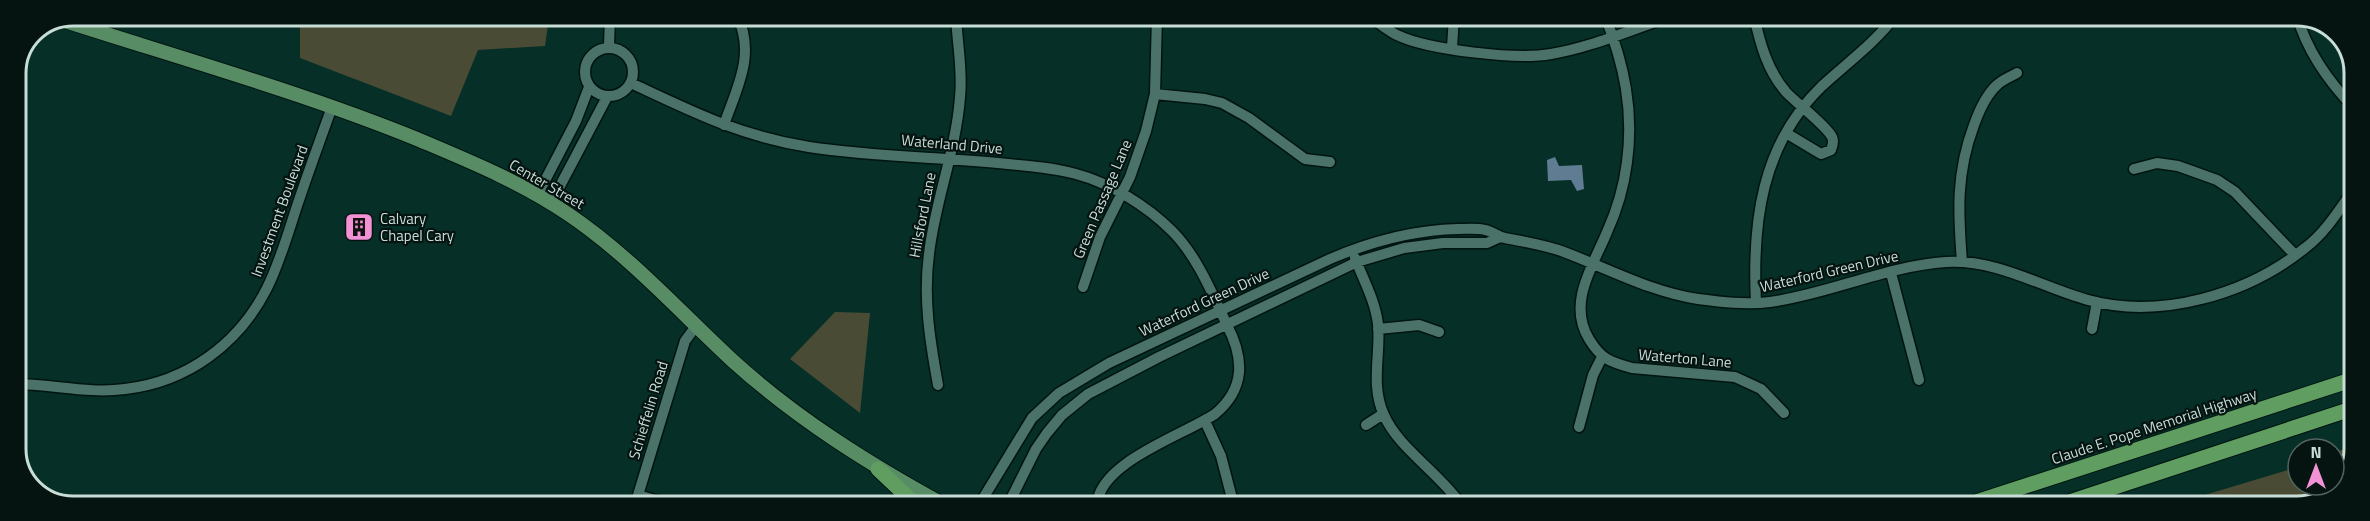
<svg xmlns="http://www.w3.org/2000/svg" width="2370" height="521" font-family="'Titillium Web',sans-serif">
<rect width="100%" height="100%" fill="#062f27"/>
<path fill="#494b35" d="M 300,15 L 549,15 L 549,17 L 545,46 L 478,50 L 451,116 L 300,58 Z
M 835,312 L 870,313 L 860,413 L 790,359 Z
M 2354,445 L 2354,459 L 2335,492 L 2298,506 L 2168,506 L 2298,467 L 2298,485 L 2334,485 L 2334,453 Z"/>
<path fill="#607c92" d="M 1555,157 L 1559,166 L 1582,165 L 1584,189 L 1577,191 L 1571,180 L 1548,181 L 1547,160 Z"/>
<g fill="none" stroke-linecap="round" stroke-linejoin="round">
<g stroke="#001510" stroke-width="13">
<path id="minor" d="M 1605,16 C 1624,64 1634,110 1627,162 C 1624,186 1617,210 1607,232 C 1593,266 1567,303 1589,339 C 1601,359 1610,362 1632,368 L 1735,377 L 1761,389 L 1784,413
M 1754,16 C 1760,43 1767,70 1786,92 C 1796,103 1826,125 1832,137 C 1834,141 1833,145 1831,150 L 1821,154 L 1786,133
M 2297,16 C 2307,51 2329,82 2354,108
M 1374,20 C 1382,25 1389,31 1397,35 C 1428,50 1517,60 1551,54 C 1588,48 1625,32 1661,20
M 609,47 L 610,15
M585 72a24 24 0 1 1 48 0a24 24 0 1 1-48 0Z
M 1452,48 L 1454,16
M 631,83 C 693,112 740,136 809,147 C 875,157 942,157 1008,164 C 1031,166 1054,168 1076,174 C 1110,183 1147,206 1172,231 C 1197,256 1212,293 1227,325 C 1244,358 1246,388 1215,414 C 1184,435 1099,462 1097,505
M 1155,94 L 1205,99 L 1222,103 L 1249,118 L 1305,159 L 1330,162
M 724,125 C 737,87 756,55 737,15
M 2134,169 L 2157,163 L 2178,166 L 2217,180 L 2235,192 L 2295,255
M 538,194 L 576,121 L 589,87
M 551,203 L 607,97
M 1355,258 C 1363,279 1375,300 1378,324 C 1381,354 1370,385 1384,415 C 1398,448 1441,474 1462,506
M 1962,262 C 1958,212 1956,173 1974,125 C 1979,111 1986,95 1997,85 C 2002,80 2010,77 2017,73
M 1891,273 L 1919,380
M 1083,287 L 1100,237 L 1130,177 L 1146,131 L 1155,94 L 1157,16
M 1756,303 C 1752,223 1761,145 1822,86 C 1847,63 1875,43 1895,16
M 1378,329 L 1419,325 L 1439,332
M 2092,329 L 2097,302
M 15,384 C 52,384 88,394 125,389 C 187,382 239,344 267,288 C 280,262 288,233 297,206 C 308,173 320,140 332,107
M 938,385 C 930,341 923,298 929,254 C 935,201 956,151 960,97 C 963,70 957,43 956,15
M 1205,421 L 1221,456 L 1234,506
M 1366,425 L 1383,414
M 1579,427 L 1593,375 L 1602,357
M 638,495 L 672,505
M 635,505 L 685,341 L 696,326
M 979,505 L 1032,418 L 1059,393 L 1109,363 L 1330,259 C 1372,241 1413,230 1458,229 C 1467,229 1477,228 1485,230 C 1492,231 1498,237 1505,238 C 1525,242 1545,245 1564,252 C 1609,269 1651,292 1698,299 C 1721,302 1746,305 1770,302 C 1829,294 1886,266 1946,262 C 1997,259 2041,287 2088,300 C 2161,320 2248,294 2305,248 C 2326,232 2339,210 2354,189
M 1008,505 L 1036,449 L 1047,433 L 1062,415 L 1088,394 L 1159,357 L 1357,262 L 1404,248 L 1443,243 L 1487,243 L 1500,237"/>
</g>
<g stroke="#001510" stroke-width="16">
<path id="major" d="M 62,20 C 180,58 301,92 417,139 C 469,161 521,182 568,214 C 629,255 679,311 733,361 C 797,419 869,464 944,505"/>
</g>
<g stroke="#001510" stroke-width="17">
<path id="highway" d="M 878,469 L 916,505
M 1964,506 L 2354,379
M 2057,506 L 2354,408"/>
</g>
<use href="#minor" stroke="#4b7268" stroke-width="10"/>
<use href="#major" stroke="#578c64" stroke-width="14"/>
<use href="#highway" stroke="#5f9d61" stroke-width="15"/>
</g>
<defs>
<g id="building-square" transform="scale(1.5)"><rect x="-9" y="-9" width="18" height="18" rx="4" fill="#f391d5" stroke="#051410"/><path d="M-4-6H4V6H1V3H-1V6H-4ZM-2.5-4.3h1.7v1.8h-1.7ZM.8-4.3h1.7v1.8H.8ZM-2.5-1h1.7V.8h-1.7ZM.8-1h1.7V.8H.8Z" fill="#111"/></g>
</defs>
<g fill-rule="evenodd">
<use href="#building-square" x="359" y="227"/>
</g>
<g text-anchor="middle" dominant-baseline="central" stroke-width="4.5" stroke-linejoin="round" paint-order="stroke">
<g font-size="15" fill="#c9ddd7" stroke="#051410">
<text transform="translate(952 144) rotate(5)">Waterland Drive</text>
<text transform="translate(547 184) rotate(30)">Center Street</text>
<text transform="translate(1102 199) rotate(-67)">Green Passage Lane</text>
<text transform="translate(279 211) rotate(-70)">Investment Boulevard</text>
<text transform="translate(922 215) rotate(-79)">Hillsford Lane</text>
<text transform="translate(1829 271) rotate(-13)">Waterford Green Drive</text>
<text transform="translate(1204 302) rotate(-25)">Waterford Green Drive</text>
<text transform="translate(1685 358) rotate(5)">Waterton Lane</text>
<text transform="translate(648 410) rotate(-73)">Schieffelin Road</text>
<text transform="translate(2154 426) rotate(-18)">Claude E. Pope Memorial Highway</text>
</g>
<g font-size="15" fill="#c9ddd7" stroke="#051410" text-anchor="start">
<text x="380" y="218">Calvary<tspan x="380" dy="17">Chapel Cary</tspan></text>
</g>
</g>
<path d="M0 0H2370V521H0ZM73 26H2297A47 47 0 0 1 2344 73V449A47 47 0 0 1 2297 496H73A47 47 0 0 1 26 449V73A47 47 0 0 1 73 26Z" fill="#051410" fill-rule="evenodd"/>
<path fill="none" stroke="#c9ddd7" stroke-width="3" d="M73 26H2297A47 47 0 0 1 2344 73V449A47 47 0 0 1 2297 496H73A47 47 0 0 1 26 449V73A47 47 0 0 1 73 26Z"/>
<g transform="translate(2316 467)"><circle r="28" fill="#051410" stroke="#536460" stroke-width="1.5"/>
<path d="M0-4.5L10 22L0 15L-10 22Z" fill="#f391d5"/>
<text y="-9" font-size="16" font-weight="bold" text-anchor="middle" fill="#c9ddd7">N</text>
</g>
</svg>
